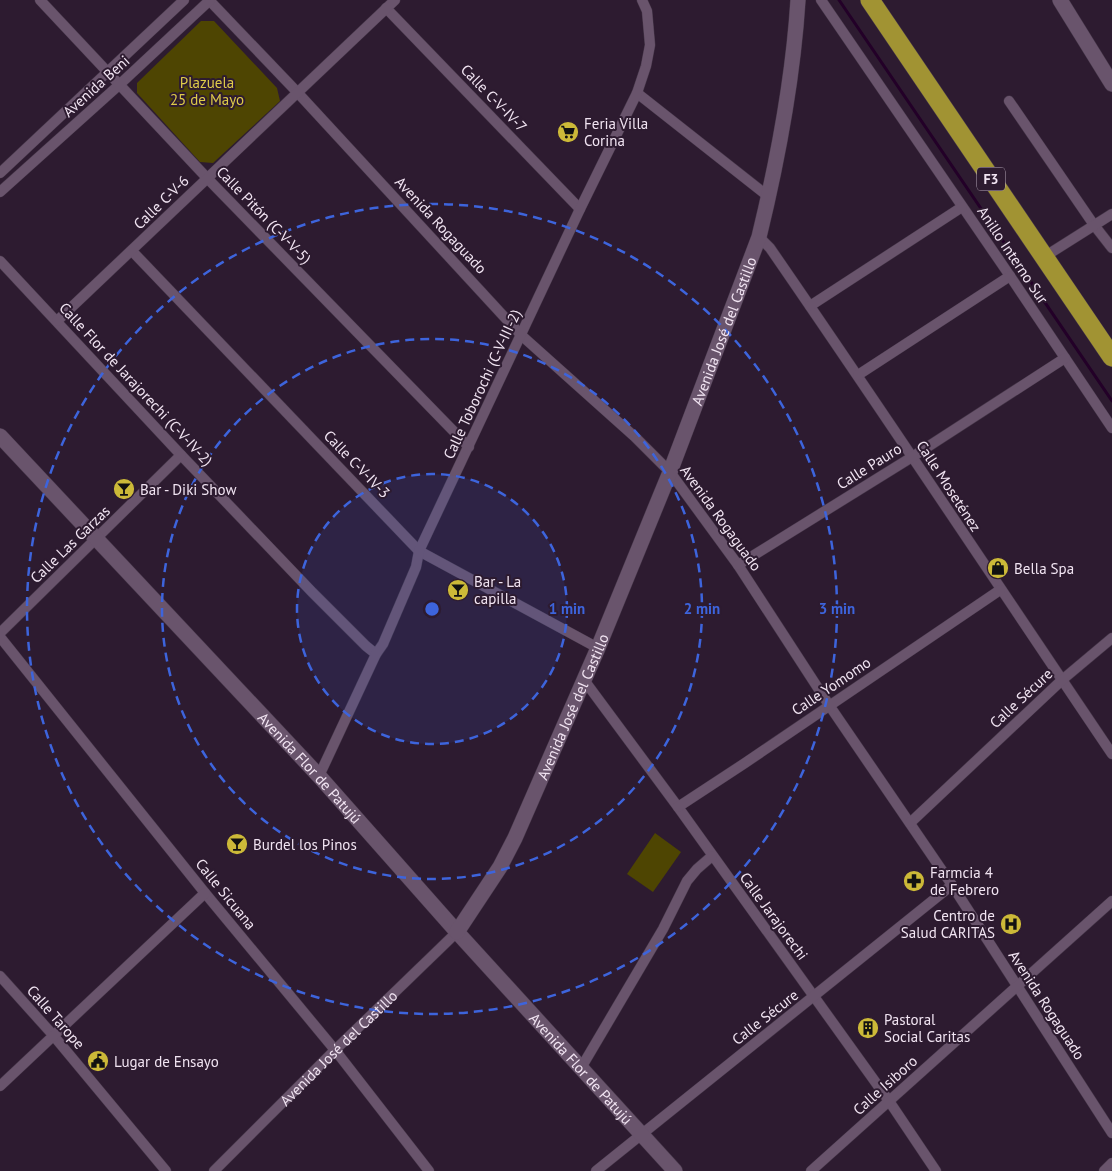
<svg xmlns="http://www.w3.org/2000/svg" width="1112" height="1171" font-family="'PT Sans',sans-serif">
<rect width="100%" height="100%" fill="#2d1b30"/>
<path fill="#4e4502" d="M 201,21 L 214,21 L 277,88 L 280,101 L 213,163 L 200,162 L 137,93 L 137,83 Z
M 655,833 L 681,852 L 653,892 L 627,874 Z"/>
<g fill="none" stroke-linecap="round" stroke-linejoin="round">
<path stroke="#230028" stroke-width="3" d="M 839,0 L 1112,401"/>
<g stroke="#453648" stroke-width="11">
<g id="street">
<path d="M 40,0 L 207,178 L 469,447"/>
<path d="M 209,0 L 297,92 L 521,335 L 635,437 L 670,472 L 738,565 L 829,705 L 952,885 L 1112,1133"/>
<path d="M 821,0 L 1010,276 L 1112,428"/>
<path d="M 386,8 L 580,209"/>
<path d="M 637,93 L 769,197"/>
<path d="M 1009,101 L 1094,225 L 1112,248"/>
<path d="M 0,173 L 184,0"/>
<path d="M 0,192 L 119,85 L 210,0"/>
<path d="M 759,237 L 770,248 C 886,416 998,585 1112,754"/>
<path d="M 132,251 L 419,551 L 598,648"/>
<path d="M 1044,257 L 1112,214"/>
<path d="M 0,261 L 181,455 L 312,592 L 366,646 L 376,654"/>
<path d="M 810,306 L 962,207"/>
<path d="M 57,321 L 395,0"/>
<path d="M 858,375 L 1010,276"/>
<path d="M 738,565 L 912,457 L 1065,358"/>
<path d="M 0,633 L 181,455"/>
<path d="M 0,637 L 205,893 L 335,1050 L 429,1171"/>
<path d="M 584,680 L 678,807 L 889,1101 L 936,1171"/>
<path d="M 319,776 L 376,654 L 383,644 L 416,567 L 419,551 L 580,209 L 637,93 L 646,66 L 650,45 L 647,11 L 642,0"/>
<path d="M 678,807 L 745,763 L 1000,590"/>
<path d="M 910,823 L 1062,680 L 1112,638"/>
<path d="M 0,976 L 53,1035 L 166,1171"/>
<path d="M 581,1068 L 663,929 L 687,881 L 697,869 L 712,856"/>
<path d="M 0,1086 L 205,893"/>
<path id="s1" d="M 214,1171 L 335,1050 L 457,932"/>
<path d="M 596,1171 L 952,885"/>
<path d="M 811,1171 L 1112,901"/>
<path d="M 1104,1171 L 1112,1163"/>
</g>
</g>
<g stroke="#453648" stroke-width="16">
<g id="secondary">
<path d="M 1060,0 L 1112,84"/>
<path id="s2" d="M 0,436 L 319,776 L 457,932 L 675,1171"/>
<path id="s3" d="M 457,932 L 500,867 L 515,838 L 598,648 L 670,472 L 759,237 C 778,159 793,80 798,0"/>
</g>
</g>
<g stroke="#453648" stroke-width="20">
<path id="highway" d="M 870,0 L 1112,357"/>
</g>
<use href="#street" stroke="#69546c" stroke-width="10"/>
<use href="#secondary" stroke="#69546c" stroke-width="15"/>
<use href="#highway" stroke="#a19333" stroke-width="19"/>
</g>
<circle cx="432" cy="609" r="135" fill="#3d64dc" fill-opacity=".12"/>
<g fill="none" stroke="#3d64dc" stroke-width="2.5" stroke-dasharray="9 6">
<circle cx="432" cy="609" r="135"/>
<circle cx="432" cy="609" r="270"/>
<circle cx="432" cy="609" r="405"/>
</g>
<defs>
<g id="supermarket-disc" transform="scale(1.125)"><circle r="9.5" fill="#ccb938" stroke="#2d1b30"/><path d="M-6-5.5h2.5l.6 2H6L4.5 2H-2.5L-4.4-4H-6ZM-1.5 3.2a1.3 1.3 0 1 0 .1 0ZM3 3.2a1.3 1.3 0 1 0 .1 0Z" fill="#111"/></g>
<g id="bar-disc" transform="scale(1.125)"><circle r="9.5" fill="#ccb938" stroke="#2d1b30"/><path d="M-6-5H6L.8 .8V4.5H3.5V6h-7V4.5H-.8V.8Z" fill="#111"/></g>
<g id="shop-disc" transform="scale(1.125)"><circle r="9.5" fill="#ccb938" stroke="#2d1b30"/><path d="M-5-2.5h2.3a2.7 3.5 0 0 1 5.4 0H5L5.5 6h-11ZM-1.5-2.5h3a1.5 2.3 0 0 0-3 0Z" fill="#111"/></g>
<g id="pharmacy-disc" transform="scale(1.125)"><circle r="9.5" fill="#ccb938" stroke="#2d1b30"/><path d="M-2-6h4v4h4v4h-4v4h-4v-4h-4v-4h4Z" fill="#111"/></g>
<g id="hospital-disc" transform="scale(1.125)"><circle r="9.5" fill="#ccb938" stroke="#2d1b30"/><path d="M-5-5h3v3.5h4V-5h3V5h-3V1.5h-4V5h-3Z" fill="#111"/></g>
<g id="building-disc" transform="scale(1.125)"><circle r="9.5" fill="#ccb938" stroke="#2d1b30"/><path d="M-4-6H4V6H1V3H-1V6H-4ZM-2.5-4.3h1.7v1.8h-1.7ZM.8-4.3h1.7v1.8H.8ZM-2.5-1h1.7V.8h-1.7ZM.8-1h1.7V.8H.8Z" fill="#111"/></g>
<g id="civic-disc" transform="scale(1.125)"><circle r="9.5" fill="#ccb938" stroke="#2d1b30"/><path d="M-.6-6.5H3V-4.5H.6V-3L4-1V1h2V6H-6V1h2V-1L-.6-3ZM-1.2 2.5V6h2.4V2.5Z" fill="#111"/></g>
</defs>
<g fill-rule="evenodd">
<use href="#supermarket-disc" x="568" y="132"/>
<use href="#bar-disc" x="124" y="489"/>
<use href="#shop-disc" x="998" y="568"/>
<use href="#bar-disc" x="458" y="590"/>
<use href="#bar-disc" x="237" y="844"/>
<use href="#pharmacy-disc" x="914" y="881"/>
<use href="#hospital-disc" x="1011" y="924"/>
<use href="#building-disc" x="868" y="1028"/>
<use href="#civic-disc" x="98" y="1061"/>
</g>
<g text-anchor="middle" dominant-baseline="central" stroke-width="4" stroke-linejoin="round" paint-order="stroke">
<rect fill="#2d1b30" stroke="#b6a8b8" stroke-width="1" x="977" y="167.5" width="28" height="23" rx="4"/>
<g font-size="14" font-weight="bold" fill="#f1e4f2">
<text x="991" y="179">F3</text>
</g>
<g font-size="15" fill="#decb49" stroke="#2d1b30">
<text x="207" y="82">Plazuela<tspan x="207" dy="17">25 de Mayo</tspan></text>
</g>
<g font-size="15" fill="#f1e4f2" stroke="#2d1b30">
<text transform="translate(96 86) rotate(-42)">Avenida Beni</text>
<text transform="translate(494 98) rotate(46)">Calle C-V-IV-7</text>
<text transform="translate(161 202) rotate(-44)">Calle C-V-6</text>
<text transform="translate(264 215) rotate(46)">Calle Pitón (C-V-V-5)</text>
<text transform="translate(441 225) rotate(47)">Avenida Rogaguado</text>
<text transform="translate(1013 255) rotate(56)">Anillo Interno Sur</text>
<text stroke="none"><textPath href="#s3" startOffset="659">Avenida José del Castillo</textPath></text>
<text transform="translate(136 384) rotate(47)">Calle Flor de Jarajorechi (C-V-IV-2)</text>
<text transform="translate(482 384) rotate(-65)">Calle Toborochi (C-V-III-2)</text>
<text transform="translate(357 464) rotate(46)">Calle C-V-IV-3</text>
<text transform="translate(869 466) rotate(-32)">Calle Pauro</text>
<text transform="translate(949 486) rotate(57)">Calle Moseténez</text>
<text transform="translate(721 518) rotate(54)">Avenida Rogaguado</text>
<text transform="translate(70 544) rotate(-44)">Calle Las Garzas</text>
<text transform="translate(831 686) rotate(-34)">Calle Yomomo</text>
<text transform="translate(1021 698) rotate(-43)">Calle Sécure</text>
<text stroke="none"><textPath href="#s3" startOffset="254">Avenida José del Castillo</textPath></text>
<text stroke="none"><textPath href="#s2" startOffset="454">Avenida Flor de Patujú</textPath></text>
<text transform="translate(226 894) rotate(51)">Calle Sicuana</text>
<text transform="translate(774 916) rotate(54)">Calle Jarajorechi</text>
<text transform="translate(1047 1005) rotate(57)">Avenida Rogaguado</text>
<text transform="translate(56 1017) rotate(49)">Calle Tarope</text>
<text transform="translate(765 1017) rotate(-38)">Calle Sécure</text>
<text stroke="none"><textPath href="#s1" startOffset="175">Avenida José del Castillo</textPath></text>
<text stroke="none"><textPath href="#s2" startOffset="859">Avenida Flor de Patujú</textPath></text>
<text transform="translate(885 1085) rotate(-42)">Calle Isiboro</text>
</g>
<g font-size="15" fill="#f1e4f2" stroke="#2d1b30" text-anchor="start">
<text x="584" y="123">Feria Villa<tspan x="584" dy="17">Corina</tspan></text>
<text x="140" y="489">Bar - Diki Show</text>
<text x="1014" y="568">Bella Spa</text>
<text x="474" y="581">Bar - La<tspan x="474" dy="17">capilla</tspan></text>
<text x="253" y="844">Burdel los Pinos</text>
<text x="930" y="872">Farmcia 4<tspan x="930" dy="17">de Febrero</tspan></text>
<text x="995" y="915" text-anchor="end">Centro de<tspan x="995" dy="17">Salud CARITAS</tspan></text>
<text x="884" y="1019">Pastoral<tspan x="884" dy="17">Social Caritas</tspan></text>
<text x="114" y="1061">Lugar de Ensayo</text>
</g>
</g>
<circle cx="432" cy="609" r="8" fill="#3d64dc" stroke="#2d1b30" stroke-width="2.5"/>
<g font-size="15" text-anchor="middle" font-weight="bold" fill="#3d64dc" stroke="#2d1b30" stroke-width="4" stroke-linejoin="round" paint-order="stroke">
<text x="567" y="614">1 min</text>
<text x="702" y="614">2 min</text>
<text x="837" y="614">3 min</text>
</g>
</svg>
